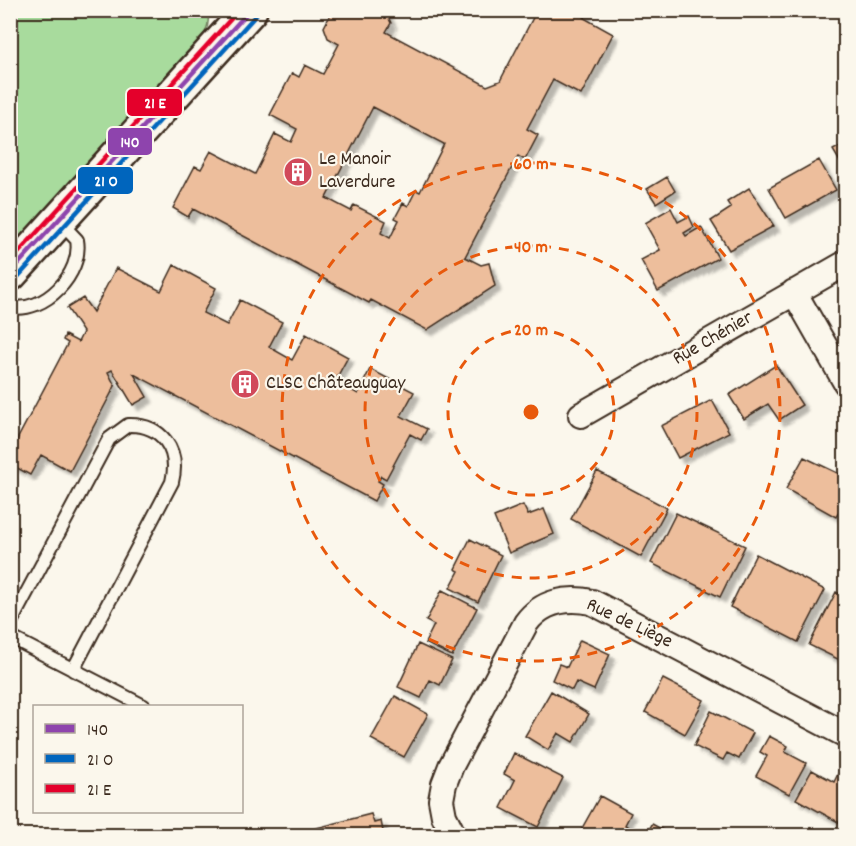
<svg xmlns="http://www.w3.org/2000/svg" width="856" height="846" font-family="Dekko,sans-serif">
<defs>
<filter id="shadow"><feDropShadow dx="5.5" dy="5.5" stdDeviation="1.5" flood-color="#0004"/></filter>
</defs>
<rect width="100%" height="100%" fill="#fbf7ec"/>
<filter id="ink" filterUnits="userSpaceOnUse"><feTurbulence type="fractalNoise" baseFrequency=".0167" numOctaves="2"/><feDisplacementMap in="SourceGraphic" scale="12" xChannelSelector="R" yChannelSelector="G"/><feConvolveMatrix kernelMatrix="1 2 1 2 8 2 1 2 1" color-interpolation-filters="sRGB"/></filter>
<g filter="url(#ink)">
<path fill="#a8db9d" stroke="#72825e" stroke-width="1.5" d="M 11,11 L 208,11 C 210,22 207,31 201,40 L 11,250 Z"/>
<path fill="#edbe9c" stroke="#3b2a1e" stroke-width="1.5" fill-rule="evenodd" filter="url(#shadow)" d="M 333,10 L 385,10 L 391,23 L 386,32 L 487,86 L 500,81 L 537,10 L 588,10 L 584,18 L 613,34 L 581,95 L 553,80 L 527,129 L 538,135 L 525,160 L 518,156 L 465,257 L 481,265 L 489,263 L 495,286 L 427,330 L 371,300 L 369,303 L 193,209 L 188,217 L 173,208 L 195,166 L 201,169 L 211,151 L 255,174 L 275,134 L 291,142 L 297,129 L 270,115 L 292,73 L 299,77 L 305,65 L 323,74 L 339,44 L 328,38 L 324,27 ZM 373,107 L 444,144 L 420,192 L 416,190 L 408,206 L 403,203 L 395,218 L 399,220 L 390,238 L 381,233 L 386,221 L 354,205 L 351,211 L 326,198 Z
M 846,143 L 846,172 L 833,150 Z
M 819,160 L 836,190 L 786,218 L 769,188 Z
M 667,177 L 675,191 L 656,203 L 647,189 Z
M 749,188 L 774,226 L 729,250 L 711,221 L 731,208 L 727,202 Z
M 671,208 L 678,222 L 689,216 L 694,227 L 684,233 L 686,236 L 701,227 L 718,258 L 658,291 L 641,260 L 660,250 L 645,223 Z
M 174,265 L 216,288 L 203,313 L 227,325 L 240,300 L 282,322 L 269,347 L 292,360 L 306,334 L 348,357 L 335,381 L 358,394 L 370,369 L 414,392 L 401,416 L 427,429 L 421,440 L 410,434 L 386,479 L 381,476 L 378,481 L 383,484 L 374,501 L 134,374 L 147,397 L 133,405 L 112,370 L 108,372 L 115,386 L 70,471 L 41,455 L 30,475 L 10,464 L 10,453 L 68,343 L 63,340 L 65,335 L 78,342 L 83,332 L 67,308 L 83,298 L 93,312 L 116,268 L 161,291 Z
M 776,365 L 802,405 L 779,420 L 768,404 L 744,419 L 729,395 Z
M 712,400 L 729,432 L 678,458 L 661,426 Z
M 804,457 L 846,477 L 846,501 L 836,517 L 786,489 Z
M 597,471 L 667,508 L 641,557 L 571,519 Z
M 523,505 L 528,515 L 544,509 L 554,534 L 509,553 L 494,517 Z
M 676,513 L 745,546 L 720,597 L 651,563 Z
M 470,539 L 501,555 L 478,602 L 450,588 L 459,571 L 455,569 Z
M 756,554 L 825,590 L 798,642 L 730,607 Z
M 442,590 L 477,608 L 452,656 L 425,643 L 434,625 L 426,621 Z
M 836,592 L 846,597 L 846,663 L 809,645 Z
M 580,640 L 610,654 L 594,690 L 576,682 L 572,690 L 552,680 L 559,664 L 567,667 Z
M 418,644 L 452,660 L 440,685 L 430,680 L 421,698 L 398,687 Z
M 663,679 L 704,700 L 685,734 L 645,712 Z
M 551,691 L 589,714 L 573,742 L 558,733 L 548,750 L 525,736 Z
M 395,696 L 428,714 L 404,757 L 371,739 Z
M 711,711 L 753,733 L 739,759 L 727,753 L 723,760 L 694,746 Z
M 769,736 L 788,746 L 785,752 L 806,763 L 789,794 L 756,776 L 767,756 L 760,752 Z
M 514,753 L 563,778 L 538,827 L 501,808 L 515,780 L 504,774 Z
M 812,770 L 834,782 L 839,772 L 846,775 L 846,813 L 840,823 L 796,799 Z
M 600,796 L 631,813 L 625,825 L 632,829 L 628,836 L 591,836 L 581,830 Z
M 371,814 L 374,823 L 381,821 L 384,836 L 302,836 L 301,832 Z
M 652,824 L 674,836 L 646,836 Z"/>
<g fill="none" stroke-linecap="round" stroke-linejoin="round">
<g stroke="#3b2a1e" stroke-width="16">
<path id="lane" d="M 10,307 C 45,314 83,273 77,240 L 60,222
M 10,624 L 109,439 L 128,425 C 162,424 180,450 172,482 L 73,670
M 10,637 L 144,706"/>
</g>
<g stroke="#3b2a1e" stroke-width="28">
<path id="street" d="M 794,292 L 846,383
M 581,415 L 846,263
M 454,836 L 444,816 L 441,800 L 444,784 L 451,766 L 526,623 C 542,601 567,597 592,602 L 846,735"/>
</g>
<g stroke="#3b2a1e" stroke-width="38">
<path id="secondary" d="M 10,274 L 250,10"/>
</g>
<use href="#lane" stroke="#fbf7ec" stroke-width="12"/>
<use href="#street" stroke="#fbf7ec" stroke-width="24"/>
<use href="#secondary" stroke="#fbf7ec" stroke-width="33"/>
<g stroke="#fbf7ec" stroke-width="9">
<path id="bus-1" d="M 10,273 L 250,10"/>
</g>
<g stroke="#fbf7ec" stroke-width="9">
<path id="bus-2" d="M 16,279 L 256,15"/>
</g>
<g stroke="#fbf7ec" stroke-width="9">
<path id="bus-3" d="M 10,262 L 239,10"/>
</g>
<use href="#bus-1" stroke="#8e44ad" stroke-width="4.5"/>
<use href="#bus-2" stroke="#0065bd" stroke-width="4.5"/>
<use href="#bus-3" stroke="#e4002b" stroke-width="4.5"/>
</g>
</g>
<g fill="none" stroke="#e8590c" stroke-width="3" stroke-dasharray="10 8">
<circle cx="531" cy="412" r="83"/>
<circle cx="531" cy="412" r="166"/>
<circle cx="531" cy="412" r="249"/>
</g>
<defs>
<g id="building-disc" transform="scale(1.5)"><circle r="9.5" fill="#d1495b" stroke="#fbf7ec"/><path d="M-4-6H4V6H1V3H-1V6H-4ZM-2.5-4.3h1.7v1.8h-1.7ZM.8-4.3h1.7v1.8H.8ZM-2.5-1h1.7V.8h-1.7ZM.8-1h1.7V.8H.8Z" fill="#fff"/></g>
</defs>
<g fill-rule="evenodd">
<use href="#building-disc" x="298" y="172"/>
<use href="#building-disc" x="245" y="384"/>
</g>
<g text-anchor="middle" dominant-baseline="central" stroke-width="4.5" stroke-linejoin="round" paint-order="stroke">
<g font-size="20" fill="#3b2a1e" stroke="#fbf7ec" text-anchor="start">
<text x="319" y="160">Le Manoir<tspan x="319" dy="23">Laverdure</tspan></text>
<text x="266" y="384">CLSC Châteauguay</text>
</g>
<g font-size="20" fill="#3b2a1e" stroke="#fbf7ec">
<text transform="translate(713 339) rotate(-30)">Rue Chénier</text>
<text transform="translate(629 624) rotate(25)">Rue de Liège</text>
</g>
</g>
<circle cx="531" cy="412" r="9" fill="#e8590c" stroke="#fbf7ec" stroke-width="3"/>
<g font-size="18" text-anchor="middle" font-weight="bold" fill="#e8590c" stroke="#fbf7ec" stroke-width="4.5" stroke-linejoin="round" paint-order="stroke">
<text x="531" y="169">60 m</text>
<text x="531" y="252">40 m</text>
<text x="531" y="335">20 m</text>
</g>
<g stroke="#fbf7ec" stroke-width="2">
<rect x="126" y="88" width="57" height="29" rx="6" fill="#e4002b"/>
<rect x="107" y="127" width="46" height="29" rx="6" fill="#8e44ad"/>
<rect x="77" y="166" width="57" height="29" rx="6" fill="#0065bd"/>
</g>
<g font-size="16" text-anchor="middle" font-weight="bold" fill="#fff">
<text x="155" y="108">21 E</text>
<text x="130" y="147">140</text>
<text x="106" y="186">21 O</text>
</g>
<rect width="856" height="846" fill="none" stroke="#fbf7ec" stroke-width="36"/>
<rect x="18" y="18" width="820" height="810" fill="none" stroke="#3b2a1e" stroke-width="2" filter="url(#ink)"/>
<rect x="33" y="705" width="210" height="108" fill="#fbf7ec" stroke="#aea59a" stroke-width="1.5"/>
<rect x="45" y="724" width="30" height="9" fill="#8e44ad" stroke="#aea59a" stroke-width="1.5"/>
<text x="87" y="735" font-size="18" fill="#3b2a1e">140</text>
<rect x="45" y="754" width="30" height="9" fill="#0065bd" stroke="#aea59a" stroke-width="1.5"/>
<text x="87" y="765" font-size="18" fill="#3b2a1e">21 O</text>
<rect x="45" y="784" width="30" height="9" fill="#e4002b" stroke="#aea59a" stroke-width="1.5"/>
<text x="87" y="795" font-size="18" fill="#3b2a1e">21 E</text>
</svg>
